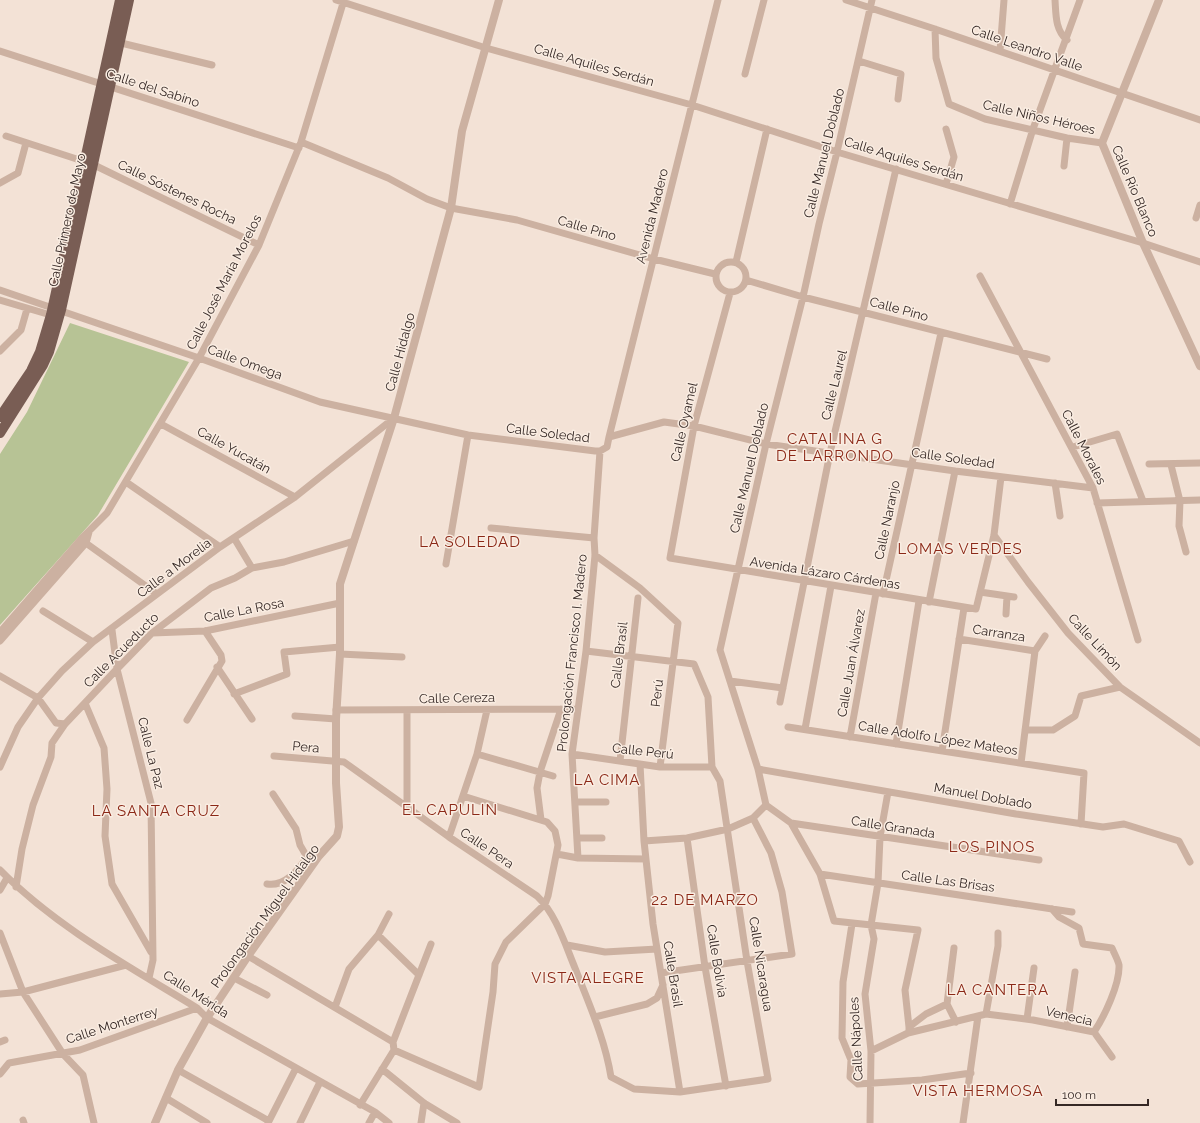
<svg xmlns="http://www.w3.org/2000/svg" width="1200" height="1123" font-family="Raleway,sans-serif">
<rect width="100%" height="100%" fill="#f3e2d6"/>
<path fill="#b7c395" d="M 70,323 L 189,362 L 98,515 L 0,625 L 0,454 L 27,412 Z"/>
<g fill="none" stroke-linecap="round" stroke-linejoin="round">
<path stroke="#ccb1a1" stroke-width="7" d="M 336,0 L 486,48 L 692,105 L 837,152 L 1143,243 L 1200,262
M 846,0 L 935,29 L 1200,120
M 872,0 L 837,152 L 819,224 L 803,297 L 766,444 L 720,650 L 758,769 L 766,805 L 791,823 L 820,874 L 834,921 L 918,930 L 905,990 L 909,1027
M 1055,0 C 1056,14 1055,30 1067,40
M 935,29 L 936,58 L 949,104 L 985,119 L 1067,138 L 1102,143
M 117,42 L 212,65
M 0,51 L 299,148
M 1000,51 L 1004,0
M 859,61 L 901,74 L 898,99
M 745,74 L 764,0
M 6,136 L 92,164 L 259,245
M 301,142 L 388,178 L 427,199 L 451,208 L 517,220 L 654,259 L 715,274
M 1064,166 L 1067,138
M 0,183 L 18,173 L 26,143
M 946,184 L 954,157 L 946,129
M 1010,204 L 1033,129 L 1080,0
M 1196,218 L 1200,205
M716 277a15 15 0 1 1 30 0a15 15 0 1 1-30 0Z
M 736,262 L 767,129
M 980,276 L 1093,488 L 1138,640
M 746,280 L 803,297 L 1047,359
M 0,290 L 199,358 L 320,402 L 468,435 L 595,451 L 600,451 L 607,447 L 609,437 L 664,422 L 694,426 L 766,444 L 955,471 L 1093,488
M 730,293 L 694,426 L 670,558 L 976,609 L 994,535 L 1001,477
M 0,300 L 54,316
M 0,351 L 21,330 L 27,309
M 161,424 L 295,497
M 609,437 L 718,0
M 1073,447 L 1117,434 L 1143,501
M 1149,464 L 1200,463
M 1171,465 L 1180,501 L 1179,526 L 1186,552
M 126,482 L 220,547
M 1055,483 L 1060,516
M 1097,503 L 1200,500
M 491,528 L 594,538
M 994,535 L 1028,582 L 1068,633 L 1120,687 L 1200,743
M 234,538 L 252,568
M 83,541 L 157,594
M 595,555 L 640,588 L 678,623 L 660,767
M 446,564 L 468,435
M 980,592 L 1014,597
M 883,594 L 941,333
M 929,602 L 955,471
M 43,611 L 93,642
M 1006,614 L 1007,596
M 112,630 L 117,669 L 151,803 L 153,960 L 149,978
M 0,632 L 81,539 L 107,513 L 199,358 L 259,245 L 301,142 L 344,0
M 152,633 L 205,631 L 340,603
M 959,639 L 1035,651
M 0,641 L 86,543 L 89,532
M 1035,651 L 1045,636
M 340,654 L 402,657
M 217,667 L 252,719
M 0,676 L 38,698 L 56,723 L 65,724
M 730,681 L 783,688
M 234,694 L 287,674 L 284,652 L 340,647
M 780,702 L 830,453 L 896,169
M 85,703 L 104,748 L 107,789 L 105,836 L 112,884 L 151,952
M 336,710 L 577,709
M 295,716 L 336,719
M 187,720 L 222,661 L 221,655 L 205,631
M 788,727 L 1084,773 L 1081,824
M 805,729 L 831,586
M 1025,730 L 1053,730 L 1075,716 L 1081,696 L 1120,687
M 850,737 L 876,593
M 896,744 L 919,601
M 942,751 L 964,608
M 477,754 L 553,776
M 572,754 L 660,767 L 712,767
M 274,756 L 344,762 L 449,837 L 537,896 C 556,914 565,944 575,968 C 589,1004 605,1039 611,1077 L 634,1089 L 680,1092 L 768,1079 L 747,961 L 720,781 L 712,767 L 708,697 L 694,664 L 586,651
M 620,761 L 638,598
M 1021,763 L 1035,651
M 640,764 L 644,841 L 653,924 L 680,1092
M 0,767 L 18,727 L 38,698 L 62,671 L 93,642 L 220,547 L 295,497 L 394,418
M 758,769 L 1016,814 L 1103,827 L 1124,824 L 1179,841 L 1190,862
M 273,794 L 296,829 L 300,845 L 307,857
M 575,802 L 606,802
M 407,806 L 407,710
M 541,820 L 537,788 L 540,772 L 561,709
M 791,823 L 1039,860
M 449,837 L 477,754 L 487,710
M 577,838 L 602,838
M 687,838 L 705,967 L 726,1086
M 644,841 L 687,838 L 728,829 L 753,818 L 766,805
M 557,854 L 578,858 L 646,859
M 578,858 L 572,754 L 586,651 L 595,555 L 594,538 L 600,451
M 0,870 C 56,927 130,967 197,1008 L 207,1018 L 375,1112 L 389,1123
M 820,874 L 1072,912
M 267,884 C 285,887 298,871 307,857 L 319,856
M 16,887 L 22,849 L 33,805 L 51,757 L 52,743 L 65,724 L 117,669 L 152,633 L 211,588 L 235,578 L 252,568 L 284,562 L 354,541
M 0,890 L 7,878
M 1052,909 L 1059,917 L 1079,928 L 1083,944 L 1112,948 C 1114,953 1118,960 1119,965 C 1120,984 1104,1017 1094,1032
M 852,924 L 843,982 L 842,1038 L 851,1060 L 850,1077 L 858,1084 L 922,1080 L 971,1073
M 0,933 L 23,992 L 63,1054 L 83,1075 L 94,1123
M 378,935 L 419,975
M 567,945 L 605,952 L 657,949
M 954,948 L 947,1004 L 956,1022
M 248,956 L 393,1042 L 394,1050 L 479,1087 L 493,992 L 495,964 L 506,942 L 545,904 L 548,896 L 558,845 L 555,831 L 547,822 L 463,796
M 661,973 L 792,954 L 782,892 L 771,853 L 753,818
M 234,978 L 267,995
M 0,994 L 23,992 L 126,965
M 335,1007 L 349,969 L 378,935 L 389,914
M 986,1014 L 998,946 L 998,933
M 595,1017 L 647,1004 L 657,998 L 663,985
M 1027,1019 L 1034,968
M 1067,1027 L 1075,972
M 909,1030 L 909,1027 L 926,1014 L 947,1004
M 0,1042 L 5,1040
M 393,1042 L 431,944
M 871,1051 L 908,1033 L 986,1014 L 1033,1020 L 1094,1032 L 1112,1057
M 382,1069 L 424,1103 L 457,1123
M 178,1070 L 269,1121
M 0,1074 L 9,1063 L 80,1050 L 197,1008
M 166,1098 L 207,1123
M 360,1105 L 394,1050
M 23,1120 L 24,1123
M 268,1123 L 296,1068
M 300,1123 L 320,1082
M 369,1123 L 375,1112
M 421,1123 L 424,1103
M 870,1123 L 871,1051 L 865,994 L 874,939 L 871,925 L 878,883 L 880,837 L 888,792
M 963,1123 L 978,1016"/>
<path stroke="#ccb1a1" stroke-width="8" d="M 1159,0 L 1102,143 L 1143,243 L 1200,366
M 155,1123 L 178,1070 L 207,1018 L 248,956 L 319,856 L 337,836 L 339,827 L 336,783 L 336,719 L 340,654 L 340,584 L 394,418 L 451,208 L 462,131 L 499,0"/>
<path stroke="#795d54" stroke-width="10" d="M 0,417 L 31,371 L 40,352 L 51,315 L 120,0
M 0,433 L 43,365 L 49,352 L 61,310 L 129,0"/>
</g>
<g text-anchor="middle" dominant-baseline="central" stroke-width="3" stroke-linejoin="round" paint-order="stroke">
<g font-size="13" fill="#352825" stroke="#faede2">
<text transform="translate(1027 48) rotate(19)">Calle Leandro Valle</text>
<text transform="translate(594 65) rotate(16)">Calle Aquiles Serdán</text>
<text transform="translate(153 88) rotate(18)">Calle del Sabino</text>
<text transform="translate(1039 117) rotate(13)">Calle Niños Héroes</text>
<text transform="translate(824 153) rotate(-76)">Calle Manuel Doblado</text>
<text transform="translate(904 159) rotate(17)">Calle Aquiles Serdán</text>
<text transform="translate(1135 191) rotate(67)">Calle Río Blanco</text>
<text transform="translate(177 192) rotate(26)">Calle Sóstenes Rocha</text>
<text transform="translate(652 216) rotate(-76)">Avenida Madero</text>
<text transform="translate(67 220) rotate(-78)">Calle Primero de Mayo</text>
<text transform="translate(587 228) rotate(16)">Calle Pino</text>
<text transform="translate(224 282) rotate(-63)">Calle José María Morelos</text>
<text transform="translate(899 309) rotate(15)">Calle Pino</text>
<text transform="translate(400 352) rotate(-75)">Calle Hidalgo</text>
<text transform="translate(245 362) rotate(20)">Calle Omega</text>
<text transform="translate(834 385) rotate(-76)">Calle Laurel</text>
<text transform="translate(684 422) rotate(-77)">Calle Oyamel</text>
<text transform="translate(548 433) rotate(7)">Calle Soledad</text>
<text transform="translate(1084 447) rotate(63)">Calle Morales</text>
<text transform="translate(234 450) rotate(29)">Calle Yucatán</text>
<text transform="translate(953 458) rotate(8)">Calle Soledad</text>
<text transform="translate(749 468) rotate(-77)">Calle Manuel Doblado</text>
<text transform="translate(887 520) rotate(-78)">Calle Naranjo</text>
<text transform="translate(174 568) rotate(-37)">Calle a Morelia</text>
<text transform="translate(825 573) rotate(9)">Avenida Lázaro Cárdenas</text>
<text transform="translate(244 610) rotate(-11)">Calle La Rosa</text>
<text transform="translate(999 633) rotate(9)">Carranza</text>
<text transform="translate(1095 642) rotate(47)">Calle Limón</text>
<text transform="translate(121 650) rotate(-45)">Calle Acueducto</text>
<text transform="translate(572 653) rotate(-84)">Prolongación Francisco I. Madero</text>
<text transform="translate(619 655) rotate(-83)">Calle Brasil</text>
<text transform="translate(851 663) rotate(-80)">Calle Juan Álvarez</text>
<text transform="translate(657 693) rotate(-83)">Perú</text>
<text transform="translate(457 698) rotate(-1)">Calle Cereza</text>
<text transform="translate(938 738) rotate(9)">Calle Adolfo López Mateos</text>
<text transform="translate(306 747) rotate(5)">Pera</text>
<text transform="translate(643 751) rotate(6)">Calle Perú</text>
<text transform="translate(151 753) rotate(76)">Calle La Paz</text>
<text transform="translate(983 796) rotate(10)">Manuel Doblado</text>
<text transform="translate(893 827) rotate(9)">Calle Granada</text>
<text transform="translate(487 848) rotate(34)">Calle Pera</text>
<text transform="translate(948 881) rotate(8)">Calle Las Brisas</text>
<text transform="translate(265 916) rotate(-54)">Prolongación Miguel Hidalgo</text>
<text transform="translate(717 961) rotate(81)">Calle Bolivia</text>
<text transform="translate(761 964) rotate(81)">Calle Nicaragua</text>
<text transform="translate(673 974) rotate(81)">Calle Brasil</text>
<text transform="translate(196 994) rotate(33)">Calle Mérida</text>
<text transform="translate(1069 1016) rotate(13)">Venecia</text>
<text transform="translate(112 1025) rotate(-18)">Calle Monterrey</text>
<text transform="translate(856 1039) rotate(-93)">Calle Nápoles</text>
</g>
<g font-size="15" letter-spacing="1" fill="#8b2817" stroke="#faede2">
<text x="835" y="439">CATALINA G<tspan x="835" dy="17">DE LARRONDO</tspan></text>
<text x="470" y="542">LA SOLEDAD</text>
<text x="960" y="549">LOMAS VERDES</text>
<text x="607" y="780">LA CIMA</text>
<text x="450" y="810">EL CAPULIN</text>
<text x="156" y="811">LA SANTA CRUZ</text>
<text x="992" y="847">LOS PINOS</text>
<text x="705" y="900">22 DE MARZO</text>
<text x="588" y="978">VISTA ALEGRE</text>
<text x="998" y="990">LA CANTERA</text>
<text x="978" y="1091">VISTA HERMOSA</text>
</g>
</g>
<path d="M1056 1099v6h92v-6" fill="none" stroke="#352825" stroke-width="2"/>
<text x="1062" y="1099" font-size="12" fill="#352825" stroke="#faede2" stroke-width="3" paint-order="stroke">100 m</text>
</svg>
